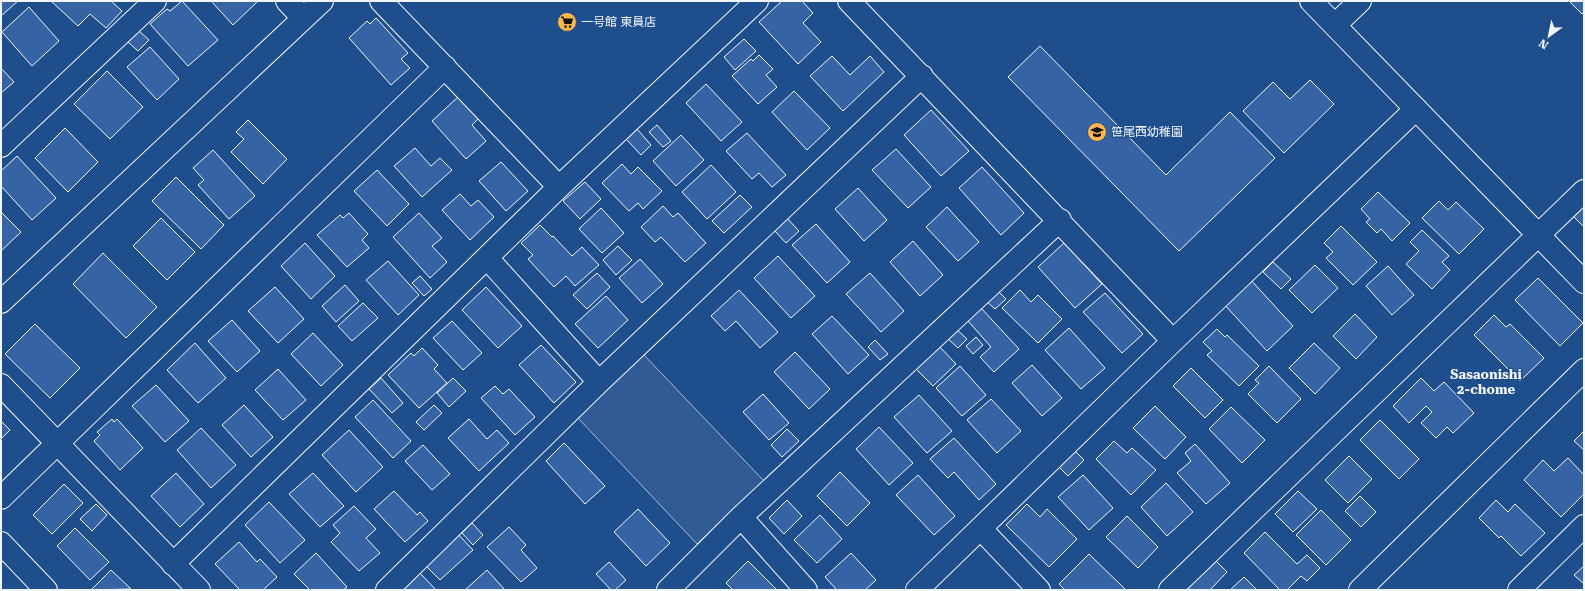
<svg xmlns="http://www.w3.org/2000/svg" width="1585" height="591" font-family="'Roboto Serif','Noto Sans JP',serif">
<rect width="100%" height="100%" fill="#1f4e8c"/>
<path fill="#305b95" stroke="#a8bbd7" d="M 643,354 L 764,481 L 697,544 L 577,417 Z"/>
<path fill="#3563a3" stroke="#f2f6ff" d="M 1,1 L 18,1 L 1,16 Z
M 51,1 L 111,1 L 122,11 L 106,28 L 90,14 L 78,26 Z
M 182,1 L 218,40 L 188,66 L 150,24 L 167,9 L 170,11 Z
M 211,1 L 256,1 L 257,2 L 233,25 Z
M 782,1 L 802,1 L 813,13 L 803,23 L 821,42 L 798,64 L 759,22 Z
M 1569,1 L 1584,1 L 1584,12 L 1582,14 Z
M 29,7 L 59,41 L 32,66 L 2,32 Z
M 376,18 L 408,53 L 401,59 L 410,68 L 391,85 L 349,38 L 367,21 L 370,24 Z
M 139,31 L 149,40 L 138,51 L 128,42 Z
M 744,39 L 756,51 L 735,70 L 724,57 Z
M 1040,46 L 1166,175 L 1230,112 L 1275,158 L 1179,251 L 1008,77 Z
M 150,47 L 179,79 L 157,100 L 127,67 Z
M 759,55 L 773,69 L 766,75 L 777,87 L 758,104 L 732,76 L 751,59 L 753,61 Z
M 832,56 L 850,75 L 870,56 L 884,72 L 843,111 L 810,76 Z
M 1,68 L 14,82 L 1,93 Z
M 107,71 L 143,107 L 110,139 L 74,104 Z
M 1310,80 L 1334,104 L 1284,153 L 1243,111 L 1273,82 L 1290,99 Z
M 706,84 L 742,122 L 721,141 L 686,103 Z
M 794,91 L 830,128 L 807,150 L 772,112 Z
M 458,97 L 478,119 L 472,125 L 486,141 L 466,159 L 432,121 Z
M 931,110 L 969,151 L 941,176 L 904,135 Z
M 248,120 L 287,159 L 263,184 L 231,152 L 244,139 L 236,132 Z
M 657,125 L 671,141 L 663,147 L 649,132 Z
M 65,128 L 98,162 L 68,192 L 35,158 Z
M 637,129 L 651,145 L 641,155 L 626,139 Z
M 747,133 L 786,175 L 772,187 L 759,173 L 752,179 L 726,151 Z
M 681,135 L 704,160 L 676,186 L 653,161 Z
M 415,148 L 431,166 L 440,158 L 452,170 L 422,197 L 394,166 Z
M 896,149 L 931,187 L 908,208 L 872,170 Z
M 213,150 L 255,196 L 229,219 L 198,185 L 204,180 L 193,168 Z
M 17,156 L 56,198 L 32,220 L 1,186 L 1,171 Z
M 501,162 L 528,191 L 506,211 L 479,181 Z
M 622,164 L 631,174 L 638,167 L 662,191 L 643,209 L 638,203 L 629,211 L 602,183 Z
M 711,165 L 736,192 L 707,219 L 682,192 Z
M 982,167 L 1024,213 L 1001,235 L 959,188 Z
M 377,170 L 409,204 L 387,226 L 354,191 Z
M 176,177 L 224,225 L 201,249 L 152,201 Z
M 585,182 L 601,199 L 580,219 L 563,201 Z
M 858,188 L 887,220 L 864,241 L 835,209 Z
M 1378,192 L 1410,223 L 1392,241 L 1381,229 L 1377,233 L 1366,222 L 1370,219 L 1361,209 Z
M 460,194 L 471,206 L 478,200 L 494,217 L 470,240 L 442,210 Z
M 740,195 L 752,207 L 724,233 L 712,221 Z
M 1584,196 L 1584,225 L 1583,226 L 1568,211 Z
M 1439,201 L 1448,210 L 1456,202 L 1484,229 L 1459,254 L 1422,218 Z
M 663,206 L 673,217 L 678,213 L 706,243 L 685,262 L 661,237 L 655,242 L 641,227 Z
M 947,207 L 979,242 L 958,261 L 926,227 Z
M 601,208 L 624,233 L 602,253 L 579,229 Z
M 1,212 L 21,232 L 1,251 Z
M 349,213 L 368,234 L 362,240 L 369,248 L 347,267 L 317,235 L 340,215 L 343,218 Z
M 419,213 L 442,238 L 432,246 L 447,262 L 430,278 L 393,237 Z
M 785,216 L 799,231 L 786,243 L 772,228 Z
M 161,218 L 195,252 L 167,280 L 133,246 Z
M 816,224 L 850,262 L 827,283 L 792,245 Z
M 540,225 L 552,237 L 553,236 L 572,256 L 582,247 L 599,265 L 575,286 L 566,276 L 554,287 L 528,259 L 533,255 L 521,243 Z
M 1341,226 L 1377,262 L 1353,285 L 1326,258 L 1333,252 L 1324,243 Z
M 1422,230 L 1449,256 L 1442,262 L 1450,270 L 1432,289 L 1406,264 L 1419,251 L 1410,242 Z
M 913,241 L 943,275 L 920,296 L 890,262 Z
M 305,243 L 335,276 L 311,299 L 281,266 Z
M 1064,243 L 1102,284 L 1075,308 L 1038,267 Z
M 618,246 L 632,260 L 616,275 L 603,260 Z
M 103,253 L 157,307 L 126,338 L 73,284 Z
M 778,256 L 815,296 L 791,318 L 754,278 Z
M 640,259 L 663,284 L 642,303 L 619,278 Z
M 388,261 L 419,295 L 398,315 L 366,280 Z
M 1273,262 L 1291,279 L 1281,289 L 1263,272 Z
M 1315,265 L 1338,288 L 1312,313 L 1289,290 Z
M 1388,266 L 1414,295 L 1392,315 L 1366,286 Z
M 597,273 L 610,287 L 587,309 L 573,295 Z
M 870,273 L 904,311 L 881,332 L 846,294 Z
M 420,276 L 432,289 L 424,296 L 412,283 Z
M 1249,278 L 1293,326 L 1267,351 L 1222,302 Z
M 1538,278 L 1583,323 L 1560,346 L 1515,300 Z
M 345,285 L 359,301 L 336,322 L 322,306 Z
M 275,287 L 304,319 L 278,343 L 248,311 Z
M 486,287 L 522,326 L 498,348 L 462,310 Z
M 996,289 L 1006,299 L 995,309 L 985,300 Z
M 739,290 L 778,332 L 760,348 L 736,321 L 725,331 L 711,316 Z
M 1020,290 L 1031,302 L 1038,295 L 1062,319 L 1038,343 L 1002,308 Z
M 1105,293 L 1143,334 L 1122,353 L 1083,312 Z
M 606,296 L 628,320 L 598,348 L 575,324 Z
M 363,303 L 378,318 L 352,341 L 338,326 Z
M 981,308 L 1019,349 L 994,372 L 980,357 L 991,347 L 968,321 Z
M 1355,314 L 1377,337 L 1356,359 L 1333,336 Z
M 1494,315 L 1506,327 L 1510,324 L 1544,358 L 1520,381 L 1474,335 Z
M 832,316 L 869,355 L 848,374 L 812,334 Z
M 232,320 L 260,351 L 237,372 L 208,341 Z
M 452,321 L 482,353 L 463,370 L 433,338 Z
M 35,324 L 80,368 L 50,398 L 5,354 Z
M 954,327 L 967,339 L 958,348 L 945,336 Z
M 1069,328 L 1105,368 L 1081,389 L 1045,350 Z
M 1217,329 L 1225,337 L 1227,335 L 1259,366 L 1239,386 L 1207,355 L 1212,351 L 1203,342 Z
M 313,333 L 343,365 L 321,386 L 291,354 Z
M 976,337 L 983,345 L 973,354 L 966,346 Z
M 875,340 L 888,354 L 880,360 L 868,347 Z
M 195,343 L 226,378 L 198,403 L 167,370 Z
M 1314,343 L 1340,368 L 1315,394 L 1289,368 Z
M 541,345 L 576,382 L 554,403 L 519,365 Z
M 938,345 L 956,364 L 933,386 L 915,368 Z
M 422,348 L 438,365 L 434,369 L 447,383 L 419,408 L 388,375 L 411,353 L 414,356 Z
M 795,352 L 830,389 L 809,409 L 774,372 Z
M 1032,365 L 1062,398 L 1042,416 L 1012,383 Z
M 960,366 L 986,395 L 962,416 L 936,388 Z
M 1269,366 L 1301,399 L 1277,423 L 1248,394 L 1259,383 L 1255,380 Z
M 1191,368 L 1223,400 L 1205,418 L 1173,386 Z
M 278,369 L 306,400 L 283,420 L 255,390 Z
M 381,378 L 403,403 L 392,413 L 369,389 Z
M 453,378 L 466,391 L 449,407 L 437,393 Z
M 1421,378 L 1434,391 L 1444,382 L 1474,413 L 1453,433 L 1447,427 L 1436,438 L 1421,423 L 1432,412 L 1426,406 L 1409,423 L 1393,406 Z
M 156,385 L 189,421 L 165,442 L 132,406 Z
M 495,386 L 503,394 L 509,389 L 535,417 L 515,435 L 481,398 Z
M 763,394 L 789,423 L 769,440 L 743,412 Z
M 919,395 L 952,431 L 927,453 L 894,417 Z
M 991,399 L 1021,431 L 997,453 L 967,420 Z
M 373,400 L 411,441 L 393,458 L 355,417 Z
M 244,405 L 273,437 L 251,457 L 222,425 Z
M 434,405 L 442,413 L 424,430 L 416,422 Z
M 1155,406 L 1186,437 L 1165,459 L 1133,428 Z
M 1231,407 L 1265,440 L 1242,463 L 1209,429 Z
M 112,419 L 114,422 L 117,419 L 143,448 L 120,470 L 94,441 L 100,435 L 97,432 Z
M 469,419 L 487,439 L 497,430 L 509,443 L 479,471 L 448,438 Z
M 1380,420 L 1419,459 L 1399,479 L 1360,440 Z
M 1,421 L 10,430 L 1,439 Z
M 879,427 L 913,463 L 889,485 L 856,449 Z
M 201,428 L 236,465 L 211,488 L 177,450 Z
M 787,429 L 799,441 L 782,457 L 771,445 Z
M 349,430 L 383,467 L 356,492 L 322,455 Z
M 1584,431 L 1584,450 L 1574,441 Z
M 954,438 L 996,484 L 979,500 L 954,472 L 948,478 L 930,459 Z
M 1114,441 L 1127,453 L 1132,448 L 1156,470 L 1131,495 L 1096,459 Z
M 564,443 L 605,486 L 585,504 L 546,461 Z
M 1195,444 L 1230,483 L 1206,504 L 1177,473 L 1191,461 L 1185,453 Z
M 423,445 L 450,474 L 432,490 L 405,461 Z
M 1073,449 L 1084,460 L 1068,476 L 1057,465 Z
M 1349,456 L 1372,479 L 1348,503 L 1325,480 Z
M 1568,458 L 1584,475 L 1584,494 L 1561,517 L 1524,480 L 1543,460 L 1554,471 Z
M 840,472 L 870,503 L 847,526 L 817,496 Z
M 176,473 L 204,504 L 180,527 L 151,496 Z
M 313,473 L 344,506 L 320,527 L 289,494 Z
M 918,475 L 955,516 L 934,535 L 896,495 Z
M 1083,475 L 1113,508 L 1089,530 L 1058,497 Z
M 1166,483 L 1193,512 L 1167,536 L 1141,507 Z
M 64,484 L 83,503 L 52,534 L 33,515 Z
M 394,491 L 417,515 L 420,512 L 428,521 L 405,542 L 374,509 Z
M 1298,491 L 1317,509 L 1293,532 L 1275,514 Z
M 1360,496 L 1376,512 L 1361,527 L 1345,511 Z
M 787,500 L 802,516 L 784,534 L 769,518 Z
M 1496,500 L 1508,512 L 1515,504 L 1545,533 L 1521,556 L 1501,536 L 1499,538 L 1479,518 Z
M 269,502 L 305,540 L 280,563 L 245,525 Z
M 96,504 L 107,515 L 92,531 L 80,519 Z
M 1027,504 L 1040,517 L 1047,509 L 1077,539 L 1049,567 L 1006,525 Z
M 354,506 L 376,529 L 366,538 L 380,553 L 359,571 L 331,542 L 340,533 L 333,525 Z
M 638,509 L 670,543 L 646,566 L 614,532 Z
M 1321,510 L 1351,540 L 1326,565 L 1296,535 Z
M 820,515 L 842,539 L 817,563 L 794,540 Z
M 1127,516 L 1158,547 L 1138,568 L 1106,537 Z
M 472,523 L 483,535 L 473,545 L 462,533 Z
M 509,527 L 526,545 L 521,550 L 537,568 L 521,582 L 487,547 Z
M 75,528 L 109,562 L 90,580 L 57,546 Z
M 1265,532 L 1297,564 L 1307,555 L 1320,568 L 1307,581 L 1301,576 L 1287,590 L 1280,590 L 1244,553 Z
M 457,533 L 473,550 L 440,580 L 424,564 Z
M 239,542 L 257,562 L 260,559 L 277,577 L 263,590 L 240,590 L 215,564 Z
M 316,553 L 347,587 L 343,590 L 310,590 L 294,574 Z
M 851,553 L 876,580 L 865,590 L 837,590 L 825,577 Z
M 1089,554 L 1126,590 L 1065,590 L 1059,584 Z
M 1212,557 L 1227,572 L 1210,590 L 1179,590 Z
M 748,561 L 777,590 L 733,590 L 726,583 Z
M 609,562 L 626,580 L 615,590 L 611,590 L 596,574 Z
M 1584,566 L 1584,584 L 1574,575 Z
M 111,570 L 131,589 L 91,590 Z
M 487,570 L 505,590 L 465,590 Z
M 420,573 L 436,590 L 402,590 Z
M 1244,577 L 1257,590 L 1230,590 Z"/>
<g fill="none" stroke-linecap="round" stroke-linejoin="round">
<g stroke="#f2f6ff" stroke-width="24">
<path id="minor" d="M 287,1 L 303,18
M 381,1 L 559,187
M 849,1 L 1173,341
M 1335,25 L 1360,1
M 1,146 L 155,1
M 487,258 L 599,382
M 1,498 L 445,67
M 741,517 L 806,590
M 981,529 L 1039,590
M 1,543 L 46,590
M 173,564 L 559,187 L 757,1
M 387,590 L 599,382 L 922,76
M 668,590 L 741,517 L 1060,220
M 917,590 L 1173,341 L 1416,109
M 1170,590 L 1584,191
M 1519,590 L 1584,526"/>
</g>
<g stroke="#f2f6ff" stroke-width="24">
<path id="tertiary" d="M 1311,1 L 1584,282
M 1,302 L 322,1
M 1,385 L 199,590
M 1360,590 L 1584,370"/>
</g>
<use href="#minor" stroke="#1f4e8c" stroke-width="22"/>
<use href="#tertiary" stroke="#1f4e8c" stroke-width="22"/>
</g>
<defs>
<g id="supermarket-disc" transform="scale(1)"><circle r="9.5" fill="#ffb74d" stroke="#1f4e8c"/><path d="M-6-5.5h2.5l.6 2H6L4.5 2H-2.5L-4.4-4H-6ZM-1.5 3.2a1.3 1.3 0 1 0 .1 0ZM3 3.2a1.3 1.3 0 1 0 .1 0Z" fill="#111"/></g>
<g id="school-disc" transform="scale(1)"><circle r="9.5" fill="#ffb74d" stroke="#1f4e8c"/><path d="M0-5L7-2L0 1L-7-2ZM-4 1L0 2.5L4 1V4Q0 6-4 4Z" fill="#111"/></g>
</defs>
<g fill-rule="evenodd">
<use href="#supermarket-disc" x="567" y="22"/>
<use href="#school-disc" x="1097" y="132"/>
</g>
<g text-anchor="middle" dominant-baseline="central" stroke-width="3" stroke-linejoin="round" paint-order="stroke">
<g font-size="12" fill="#f2f6ff" stroke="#1f4e8c" text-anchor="start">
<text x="581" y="22">一号館 東員店</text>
<text x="1111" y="132">笹尾西幼稚園</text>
</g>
<g font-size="13" font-weight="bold" fill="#f2f6ff" stroke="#1f4e8c">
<text x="1486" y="374">Sasaonishi<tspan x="1486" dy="15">2-chome</tspan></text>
</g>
</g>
<rect width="1585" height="591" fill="none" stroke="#f2f6ff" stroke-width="4"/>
<g transform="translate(1549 36) rotate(213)" stroke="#1f4e8c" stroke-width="3" paint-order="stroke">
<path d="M0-3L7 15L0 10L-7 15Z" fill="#f2f6ff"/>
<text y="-6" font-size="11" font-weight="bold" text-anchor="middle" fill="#f2f6ff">N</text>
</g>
</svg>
